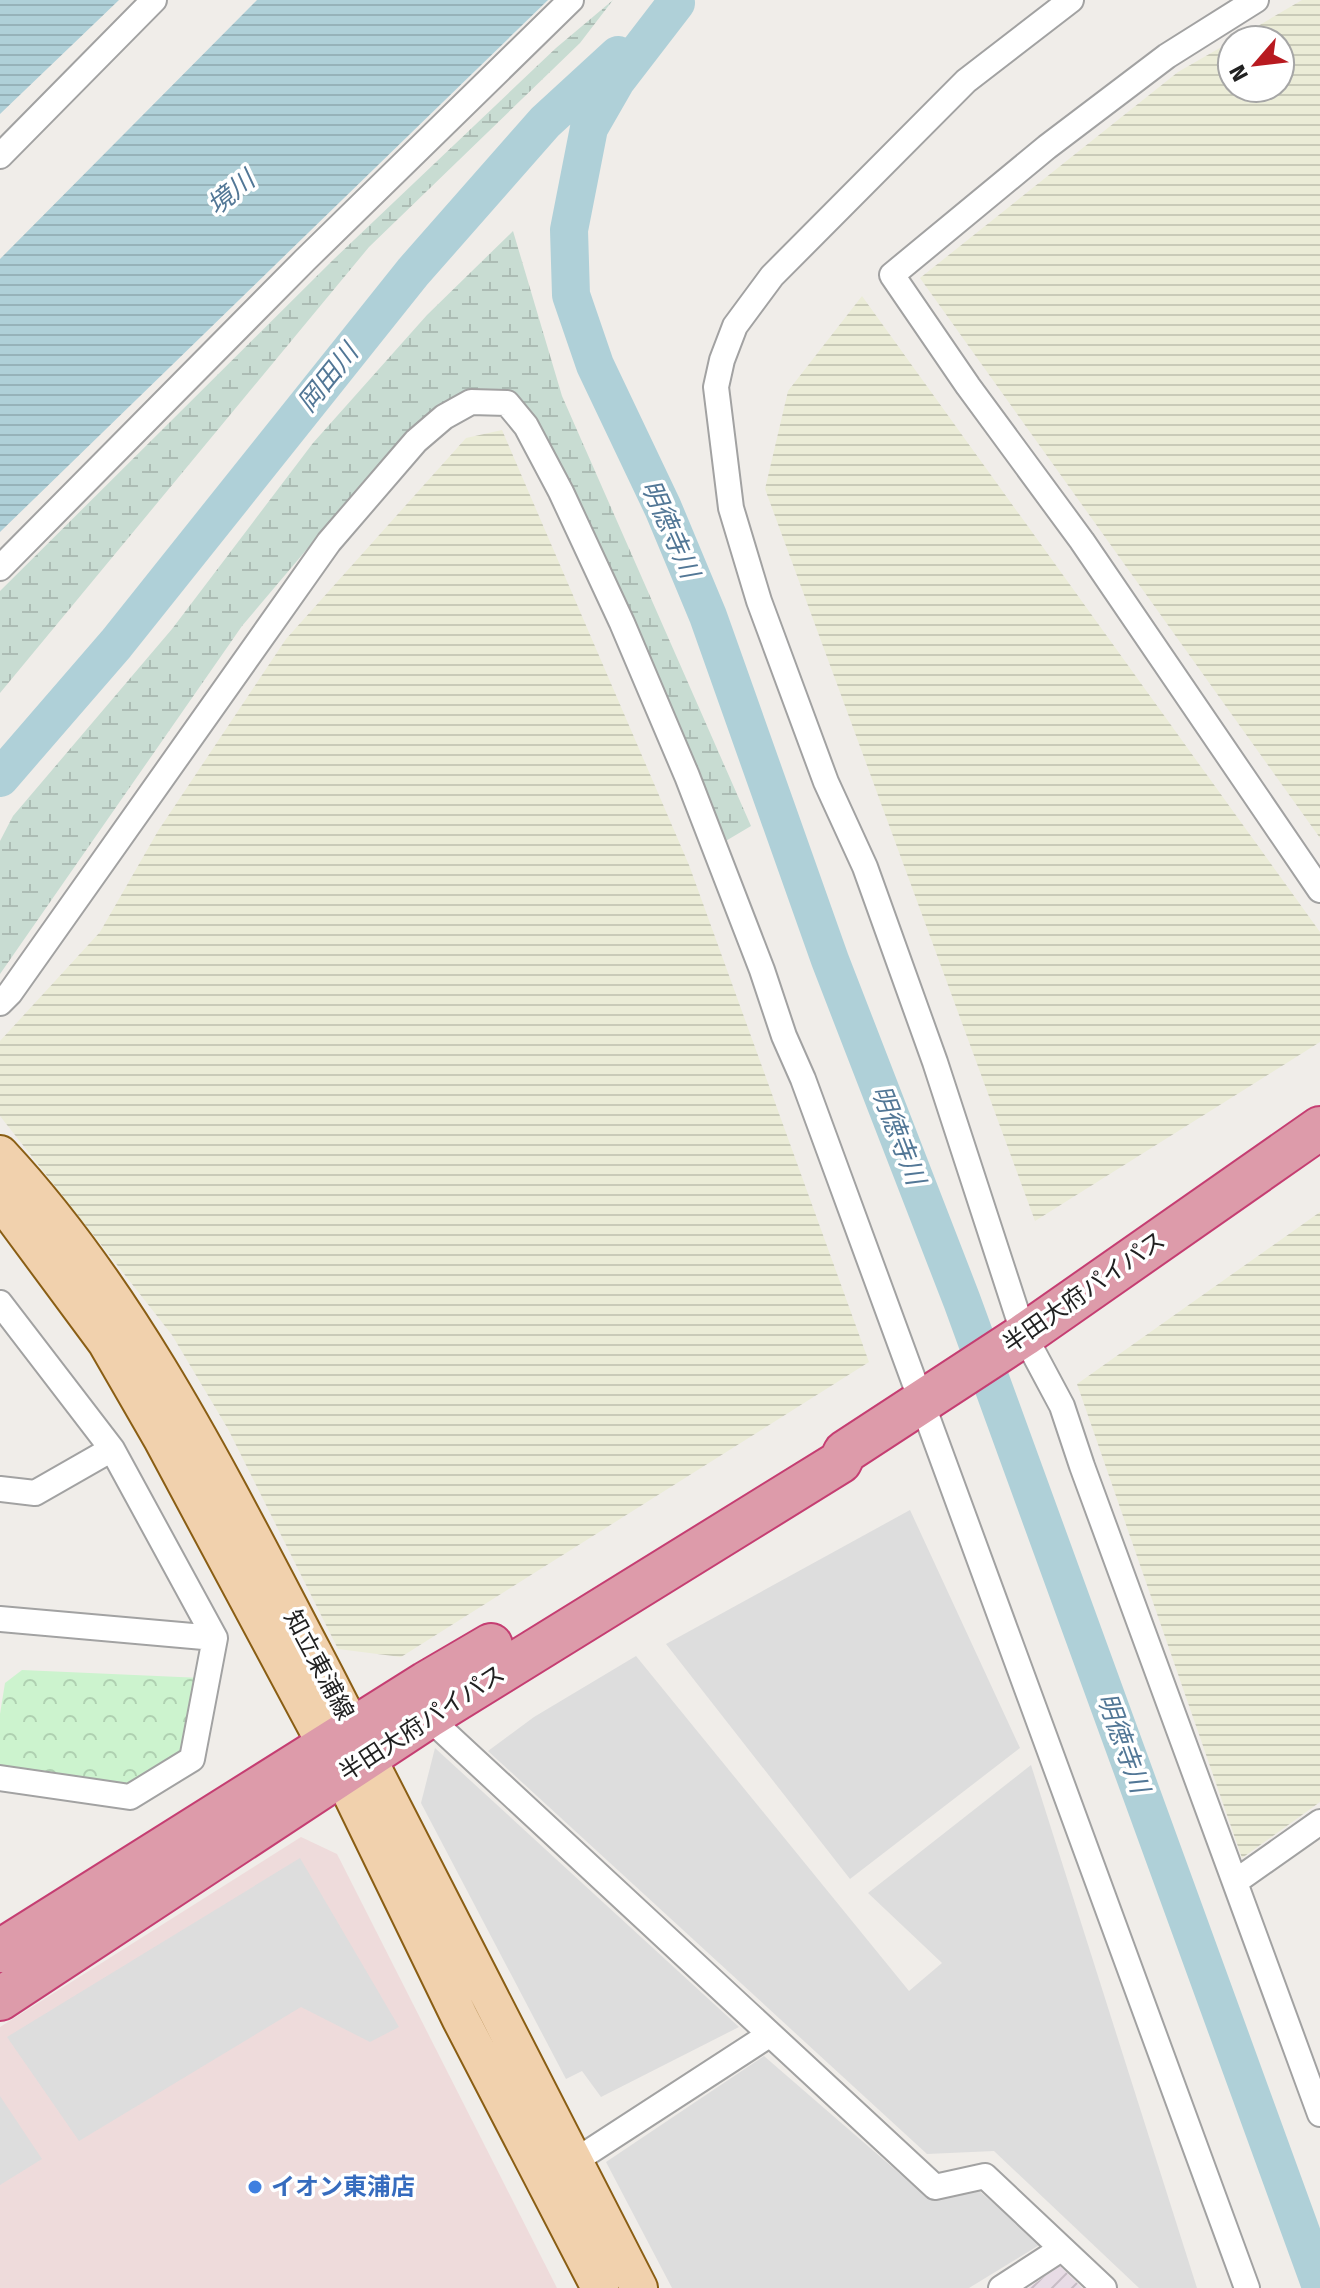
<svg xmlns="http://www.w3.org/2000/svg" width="1320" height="2288" font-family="'Fira Sans','Noto Sans JP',sans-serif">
<defs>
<pattern id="industrial-furrows" width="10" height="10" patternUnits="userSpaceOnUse" patternTransform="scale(2)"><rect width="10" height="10" fill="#e8dce6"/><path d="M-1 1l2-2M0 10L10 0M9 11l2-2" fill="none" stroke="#c7bcc5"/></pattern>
<pattern id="farmland-rules" width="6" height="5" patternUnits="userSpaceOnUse" patternTransform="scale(2)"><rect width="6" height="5" fill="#ebecd7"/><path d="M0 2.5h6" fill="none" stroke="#c9cab8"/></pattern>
<pattern id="wetland-marsh" width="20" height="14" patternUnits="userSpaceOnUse" patternTransform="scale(2)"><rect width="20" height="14" fill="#c8dcd2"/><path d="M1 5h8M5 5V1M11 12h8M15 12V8" fill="none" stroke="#acbcb4"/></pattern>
<pattern id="park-crowns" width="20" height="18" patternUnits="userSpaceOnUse" patternTransform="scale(2)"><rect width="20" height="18" fill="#ccf3ce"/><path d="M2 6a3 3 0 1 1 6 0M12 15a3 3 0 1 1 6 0" fill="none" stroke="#afd0b1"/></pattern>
<pattern id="water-rules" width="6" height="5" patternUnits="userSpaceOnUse" patternTransform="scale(2)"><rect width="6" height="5" fill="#afd0d8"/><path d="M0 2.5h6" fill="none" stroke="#96b2b9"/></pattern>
</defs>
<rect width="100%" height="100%" fill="#f0ede9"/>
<path fill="#eedbdb" d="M 301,1837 L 337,1854 L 557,2288 L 0,2288 L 0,2027 Z"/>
<path fill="url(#industrial-furrows)" d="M 1060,2266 L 1082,2288 L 1028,2288 Z"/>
<path fill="url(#farmland-rules)" d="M 1302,0 L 1320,0 L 1320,838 L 920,278 L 1178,72 L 1232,41 L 1232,88 L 1280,88 L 1280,40 L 1234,40 Z
M 862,296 L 1320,932 L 1320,1042 L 1035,1221 L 765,489 L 788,391 Z
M 502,430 L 689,865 L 869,1362 L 401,1657 L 338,1649 L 228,1429 L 172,1335 L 0,1116 L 0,1041 L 100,932 L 158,831 L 286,639 L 466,438 Z
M 1320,1212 L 1320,1802 L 1242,1858 L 1077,1384 Z"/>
<path fill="url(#wetland-marsh)" d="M 613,0 L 580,43 L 369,247 L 0,693 L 0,591 L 334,259 L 556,48 Z
M 513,231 L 562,396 L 751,826 L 724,842 L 507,404 L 444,417 L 357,490 L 242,626 L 0,974 L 0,841 L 13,816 L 172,629 L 313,443 L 427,315 Z"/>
<path fill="url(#park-crowns)" d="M 22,1670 L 202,1678 L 192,1759 L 130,1797 L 0,1788 L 0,1714 L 5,1683 Z"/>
<path fill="#ddd" d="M 910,1510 L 1020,1748 L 850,1879 L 666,1644 Z
M 636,1656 L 909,1991 L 942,1963 L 868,1893 L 1031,1765 L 1197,2288 L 1139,2288 L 994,2151 L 927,2154 L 488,1751 L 534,1717 Z
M 435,1748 L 739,2027 L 601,2097 L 582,2071 L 566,2079 L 421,1803 Z
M 300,1858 L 399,2027 L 370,2042 L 301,2007 L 79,2141 L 7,2037 Z
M 764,2056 L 929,2199 L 977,2189 L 1041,2244 L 969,2288 L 672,2288 L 606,2162 Z
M 0,2096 L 42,2159 L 0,2185 Z"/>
<path fill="url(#water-rules)" d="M 0,0 L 119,0 L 0,114 Z
M 257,0 L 548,0 L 0,532 L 0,259 Z"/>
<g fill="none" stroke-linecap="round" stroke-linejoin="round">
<path stroke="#afd0d8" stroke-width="38" d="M 676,3 L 616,81 L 589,128 L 569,230 L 571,295 L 595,365 L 663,508 L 708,616 L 830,960 L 962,1301 L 1320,2284
M 0,778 L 116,644 L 413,272 L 545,122 L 618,55"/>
<g stroke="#a2a2a2" stroke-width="28">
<path id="street" d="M 1071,0 L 966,81 L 772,276 L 735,326 L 722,360 L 716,387 L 731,508 L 759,601 L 826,782 L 865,867 L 935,1062 L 1024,1335 L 1062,1406 L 1082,1466 L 1320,2114
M 1256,0 L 1167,56 L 1047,147 L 892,275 L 968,386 L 1082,541 L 1320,890
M 0,156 L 154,0
M 0,568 L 305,260 L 571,0
M 0,1003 L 10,993 L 329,542 L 416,441 L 444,417 L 471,402 L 507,403 L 526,426 L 561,492 L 622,623 L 687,776 L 762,970 L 784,1036 L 803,1079 L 1247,2288
M 0,1303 L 112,1449 L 215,1638 L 192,1759 L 130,1797 L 0,1778
M 0,1489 L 35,1493 L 112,1449
M 0,1619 L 215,1638
M 428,1717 L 935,2187 L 985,2176 L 1104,2288
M 1235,1882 L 1320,1822
M 575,2161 L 769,2035
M 1001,2288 L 1061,2249"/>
</g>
<g stroke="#8a5e14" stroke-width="40">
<path id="primary" d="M 0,1154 C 133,1297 223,1481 313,1652 C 423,1863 531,2075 639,2288
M 0,1199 L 106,1342 L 162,1439 L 342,1775 L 460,2018 L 600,2288"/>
</g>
<g stroke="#c53e72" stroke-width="46">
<path id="highway" d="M 0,1951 L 426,1683 L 491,1645
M 0,1999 L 428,1717 L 840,1462 L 845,1452 L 1024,1335 L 1320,1128"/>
</g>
<use href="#street" stroke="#fff" stroke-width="24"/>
<use href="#primary" stroke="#f1d1ad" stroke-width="36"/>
<use href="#highway" stroke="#dd9baa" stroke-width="42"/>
</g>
<circle fill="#3f7fe0" stroke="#fff" stroke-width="3" cx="255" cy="2187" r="8"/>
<g text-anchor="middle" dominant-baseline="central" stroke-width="7" stroke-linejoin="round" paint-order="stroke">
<g font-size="24" fill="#212121" stroke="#fff">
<text transform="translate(1084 1292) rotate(-35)">半田大府パイパス</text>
<text transform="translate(319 1665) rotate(62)">知立東浦線</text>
<text transform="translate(422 1723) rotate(-33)">半田大府パイパス</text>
</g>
<g font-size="24" font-weight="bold" fill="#366cbe" stroke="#fff" text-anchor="start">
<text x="271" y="2187">イオン東浦店</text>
</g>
<g font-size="26" font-style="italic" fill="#527796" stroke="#fff">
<text transform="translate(231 193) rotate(-39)">境川</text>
<text transform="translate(328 378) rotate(-51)">岡田川</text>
<text transform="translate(670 529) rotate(66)">明徳寺川</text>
<text transform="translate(898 1135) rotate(69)">明徳寺川</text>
<text transform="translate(1123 1743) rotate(70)">明徳寺川</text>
</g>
</g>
<g transform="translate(1256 64) rotate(242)"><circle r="38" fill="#ffffff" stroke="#a6a6a6" stroke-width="2"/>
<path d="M0-6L14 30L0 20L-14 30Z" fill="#b81a20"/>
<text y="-12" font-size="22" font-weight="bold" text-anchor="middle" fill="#212121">N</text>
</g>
</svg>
